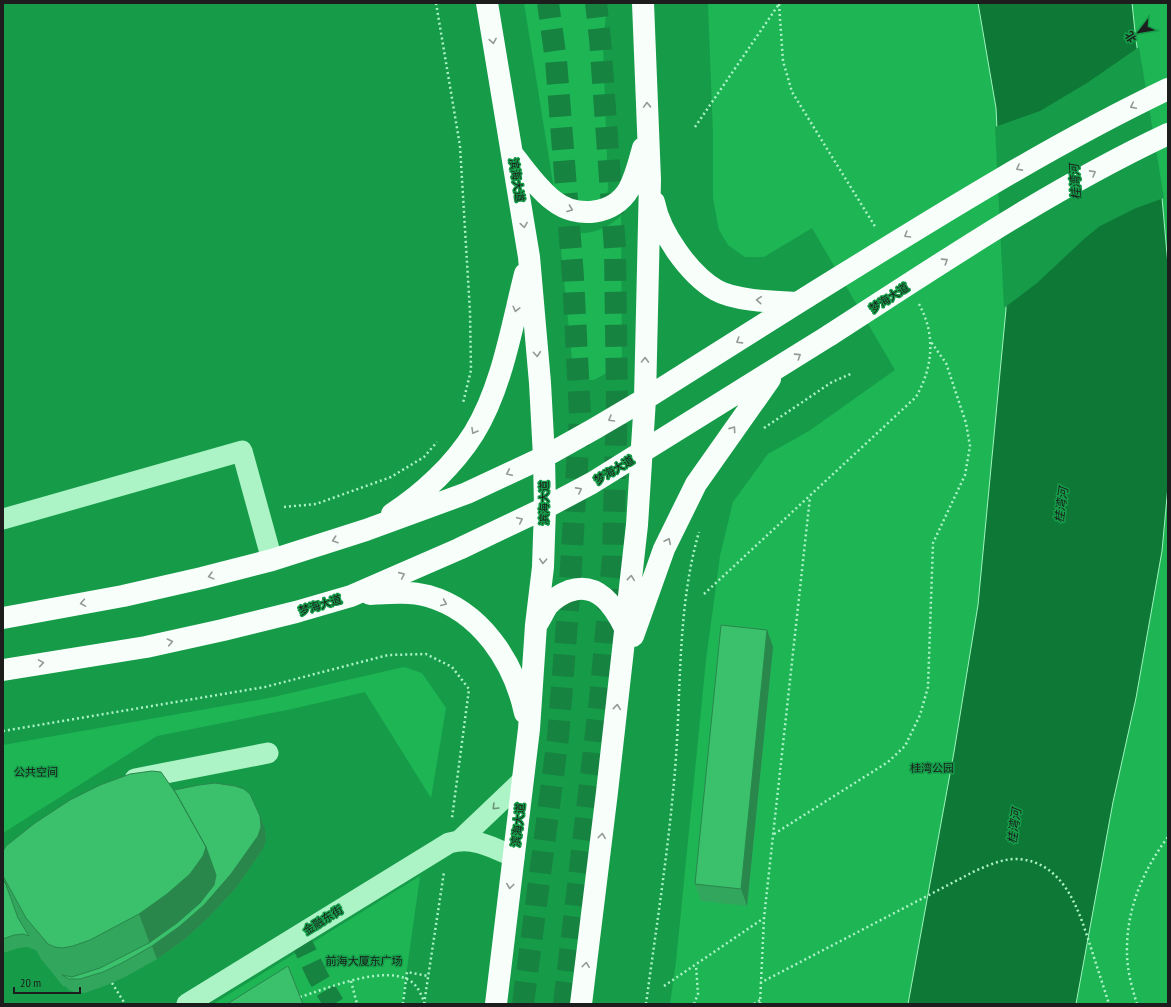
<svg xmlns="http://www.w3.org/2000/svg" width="1171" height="1007" font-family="'PT Sans Narrow','Noto Sans SC',sans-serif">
<rect width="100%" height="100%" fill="#169c49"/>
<path fill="#1eb555" d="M 524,3 L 607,3 L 603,44 L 608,190 L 604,198 L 585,211 L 554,189 Z
M 708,3 L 1168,3 L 1168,1004 L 670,1004 L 676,962 L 706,660 L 720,556 L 733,502 L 768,454 L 809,431 L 895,370 L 812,228 L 764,257 L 745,257 L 728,245 L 719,230 L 713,198 L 713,134 Z
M 621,216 L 622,364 L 594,380 L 574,380 L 559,230 C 583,237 602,233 621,216 Z
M 404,667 L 422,673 L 446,708 L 431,798 L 365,692 L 292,709 L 157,736 L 3,833 L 3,745 L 269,698 Z
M 420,876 L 402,1004 L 213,1004 Z"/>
<path fill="#0e7837" stroke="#9ff5bd" d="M 978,3 L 1132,3 L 1136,41 L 1162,198 L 1168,265 L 1168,486 L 1162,551 L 1136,698 L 1113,802 L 1076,1004 L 908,1004 L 954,752 L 978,605 L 1006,309 L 996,108 Z"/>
<path fill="#169c49" d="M 1139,47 L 1164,198 L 1136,208 L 1100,226 L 1084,239 L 1037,283 L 1004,308 L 995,127 L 1040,111 L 1087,83 Z"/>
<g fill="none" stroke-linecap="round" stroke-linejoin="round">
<path stroke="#178340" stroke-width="21" stroke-dasharray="21 10" stroke-linecap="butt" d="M 298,935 L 318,977 L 334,1004"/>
<path stroke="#178340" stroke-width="22" stroke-dasharray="22 11" stroke-linecap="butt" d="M 523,1004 L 558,737 L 570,584 L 580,416 L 573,277 L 556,60 L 548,3
M 564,1004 L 600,699 L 613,557 L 617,399 L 615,249 L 600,39 L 596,3"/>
<path stroke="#acf3c6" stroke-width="2.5" stroke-dasharray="2 3" stroke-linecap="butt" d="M 436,3 L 460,146 L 470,312 L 471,370 L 463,403
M 779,4 L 783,61 L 792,92 L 876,228
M 695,127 L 779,4
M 764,428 L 832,382 L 853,373
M 284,507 L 316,504 L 391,477 L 424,457 L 437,442
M 704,594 L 916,397 C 933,367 936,335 919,304
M 3,731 L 265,687 L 388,655 L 426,654 L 452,667 L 469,689 L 452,818
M 774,834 L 888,762 L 905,746 L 920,715 L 928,687 L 933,543 L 965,475 L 970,446 L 966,423 L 946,363 L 931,342
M 351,981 L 357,1004
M 112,983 L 125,1004
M 760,983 L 975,871 C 989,865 1004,858 1019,859 C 1065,863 1079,911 1091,948 C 1097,967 1103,985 1109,1004
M 664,986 L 764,918
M 403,1004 L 407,972 L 428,976
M 424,1004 L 444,872
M 646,1004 C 657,922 670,840 676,757 C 681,683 678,604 699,532
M 694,1004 L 698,994 L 696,965
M 754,1004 L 760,1000
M 760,1004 L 764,918 L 810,497
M 1137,1004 C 1132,988 1127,970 1127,953 C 1126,910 1143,870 1168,837"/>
<path stroke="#acf3c6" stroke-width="21" d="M 3,519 L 242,451 L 272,560
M 135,779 L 268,753
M 461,839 L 523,780
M 187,1004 L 449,843 C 473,836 492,847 514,857"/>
<path stroke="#f8fffb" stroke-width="22" d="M 487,3 L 529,257 L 540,383 L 544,457 L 545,508 L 543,567 L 536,625 L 529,729 L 496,1004
M 513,155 C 526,171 538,189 554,201 C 577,219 614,215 629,189 C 636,176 639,162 643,148
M 654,202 C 660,233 689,274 716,290 C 735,301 775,302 797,303
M 392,514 C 423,494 454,465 474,433 C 502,388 512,325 525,274
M 370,594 C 389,593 409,591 428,596 C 481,611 514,662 525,713
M 3,618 L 123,596 L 202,578 L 272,560 L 366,530 L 467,493 L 544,457 L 594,429 L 645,399 L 807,297
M 537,624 C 541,618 544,611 548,605 C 554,599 561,594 569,591 C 598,581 614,606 625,628
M 633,636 L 664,549 L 696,484 L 770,379
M 3,670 L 146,647 L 223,630 L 296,612 L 351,596 L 459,549 L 545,508 L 592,483 L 830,335
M 581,1004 L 607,792 L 637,525 L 645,399 L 650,180 L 643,3"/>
<path stroke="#acf3c6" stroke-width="2.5" stroke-dasharray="2 3" stroke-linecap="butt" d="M 300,997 C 326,989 389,962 413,983 C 419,988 422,997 425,1004"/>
<path stroke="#f8fffb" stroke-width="22" d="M 807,297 C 925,224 1043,149 1168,89
M 830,335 C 940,264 1049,190 1168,134"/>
</g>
<path fill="#33a65d" d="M 767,630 L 773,647 L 747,906 L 701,901 L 695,884 Z
M 174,790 L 265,829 L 266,840 L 263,849 L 236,888 L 208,918 L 185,939 L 157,959 L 127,976 L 107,985 L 85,993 L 74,992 L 67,989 L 67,987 L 63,986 L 41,959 L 35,948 L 36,950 L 27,947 L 19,948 L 3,953 L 3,884 L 5,882 L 3,876 Z"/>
<path fill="#29874c" d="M 767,630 L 773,647 L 747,906 L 741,889 Z
M 260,816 L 265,829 L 266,840 L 263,849 L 236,888 L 208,918 L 185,939 L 157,959 L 152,946 L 151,947 L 139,914 L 206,847 Z"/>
<path fill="#3bc16c" stroke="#29874c" d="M 721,625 L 767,630 L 741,889 L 695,884 Z
M 152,771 L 161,772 L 177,795 L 206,847 L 203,856 L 190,874 L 167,894 L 139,914 L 90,940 L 73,946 L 62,948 L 55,947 L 48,944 L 26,918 L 3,876 L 3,851 L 6,846 L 35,823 L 70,800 L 100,785 L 130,774 Z
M 215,783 L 235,786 L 244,789 L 250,794 L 260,816 L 261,827 L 258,836 L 231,874 L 204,905 L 180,926 L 152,946 L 122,963 L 103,972 L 80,979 L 69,979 L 62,975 L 72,977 L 100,968 L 149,943 L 177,923 L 200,903 L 214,885 L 216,875 L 206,847 L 177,795 L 174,790 L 199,785 Z
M 5,882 L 18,918 L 29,936 L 23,934 L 14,935 L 3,939 L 3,884 Z
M 288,966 L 303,1004 L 227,1004 Z"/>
<defs><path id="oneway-chevron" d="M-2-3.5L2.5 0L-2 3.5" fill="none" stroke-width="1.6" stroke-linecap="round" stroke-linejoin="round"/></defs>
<g stroke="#959997">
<use href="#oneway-chevron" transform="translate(493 41) rotate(80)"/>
<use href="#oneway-chevron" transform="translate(647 105) rotate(-92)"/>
<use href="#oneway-chevron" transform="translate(1133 106) rotate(154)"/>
<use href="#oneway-chevron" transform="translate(1019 168) rotate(151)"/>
<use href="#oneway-chevron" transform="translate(1093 173) rotate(-29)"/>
<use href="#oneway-chevron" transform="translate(570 209) rotate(21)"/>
<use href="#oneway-chevron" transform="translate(524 225) rotate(81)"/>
<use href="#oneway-chevron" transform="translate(907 235) rotate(149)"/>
<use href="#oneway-chevron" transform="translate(945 261) rotate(-33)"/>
<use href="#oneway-chevron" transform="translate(759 300) rotate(-176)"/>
<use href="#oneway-chevron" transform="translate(516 309) rotate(104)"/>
<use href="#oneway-chevron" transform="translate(739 341) rotate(148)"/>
<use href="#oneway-chevron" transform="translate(537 354) rotate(85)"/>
<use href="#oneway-chevron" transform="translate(798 356) rotate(-33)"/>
<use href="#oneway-chevron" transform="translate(645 360) rotate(-89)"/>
<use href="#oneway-chevron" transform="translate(611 419) rotate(150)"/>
<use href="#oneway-chevron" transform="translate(733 429) rotate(-55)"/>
<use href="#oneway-chevron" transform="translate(474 431) rotate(120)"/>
<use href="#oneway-chevron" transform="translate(509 473) rotate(155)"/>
<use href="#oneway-chevron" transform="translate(579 490) rotate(-28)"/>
<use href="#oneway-chevron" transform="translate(520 520) rotate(-25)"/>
<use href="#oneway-chevron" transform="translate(335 540) rotate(162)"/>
<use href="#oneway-chevron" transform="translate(668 541) rotate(-64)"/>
<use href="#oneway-chevron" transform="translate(543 561) rotate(93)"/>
<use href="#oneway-chevron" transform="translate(402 575) rotate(-24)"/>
<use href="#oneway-chevron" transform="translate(211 576) rotate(165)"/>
<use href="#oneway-chevron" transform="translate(631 578) rotate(-84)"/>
<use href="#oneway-chevron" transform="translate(83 603) rotate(170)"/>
<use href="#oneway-chevron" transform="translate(444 603) rotate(23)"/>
<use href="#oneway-chevron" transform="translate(170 642) rotate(-12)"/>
<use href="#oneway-chevron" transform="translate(41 663) rotate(-9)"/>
<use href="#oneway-chevron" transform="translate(617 707) rotate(-84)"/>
<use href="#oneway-chevron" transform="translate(602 836) rotate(-83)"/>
<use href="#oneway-chevron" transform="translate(510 886) rotate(97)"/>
<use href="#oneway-chevron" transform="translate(586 965) rotate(-83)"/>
</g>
<use stroke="#6c937a" href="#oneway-chevron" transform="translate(495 807) rotate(135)"/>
<g text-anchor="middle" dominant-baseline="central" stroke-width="3" stroke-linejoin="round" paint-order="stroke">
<g font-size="11" fill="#1d1d1d" stroke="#169c49">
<text transform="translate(517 180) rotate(81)">滨海大道</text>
<text transform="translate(889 298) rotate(-33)">梦海大道</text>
<text transform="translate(614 470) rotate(-31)">梦海大道</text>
<text transform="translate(544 503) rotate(-90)">滨海大道</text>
<text transform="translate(320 605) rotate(-17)">梦海大道</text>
<text transform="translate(518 825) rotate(-83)">滨海大道</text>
<text transform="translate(323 920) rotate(-32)">金融东街</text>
</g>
<g font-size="11" fill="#1b1d1c" stroke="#169c49">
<text x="932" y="768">桂湾公园</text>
<text x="36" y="772">公共空间</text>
<text x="364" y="961">前海大厦东广场</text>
</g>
<g font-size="12" font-style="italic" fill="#191d1b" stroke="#169c49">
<text transform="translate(1075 182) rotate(-94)">桂湾河</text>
<text transform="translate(1061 505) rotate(-82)">桂湾河</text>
<text transform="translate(1014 826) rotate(-82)">桂湾河</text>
</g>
</g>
<rect width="1171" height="1007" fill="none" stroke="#1d1d1d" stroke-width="8"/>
<g transform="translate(1139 32) rotate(239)" stroke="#169c49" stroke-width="3" paint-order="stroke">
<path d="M0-3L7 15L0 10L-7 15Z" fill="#1d1d1d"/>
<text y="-6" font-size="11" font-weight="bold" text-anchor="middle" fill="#1d1d1d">北</text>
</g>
<path d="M14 987v6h66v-6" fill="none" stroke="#1d1d1d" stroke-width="2"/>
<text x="20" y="987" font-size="12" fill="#1d1d1d" stroke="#169c49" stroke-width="3" paint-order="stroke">20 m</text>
</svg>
